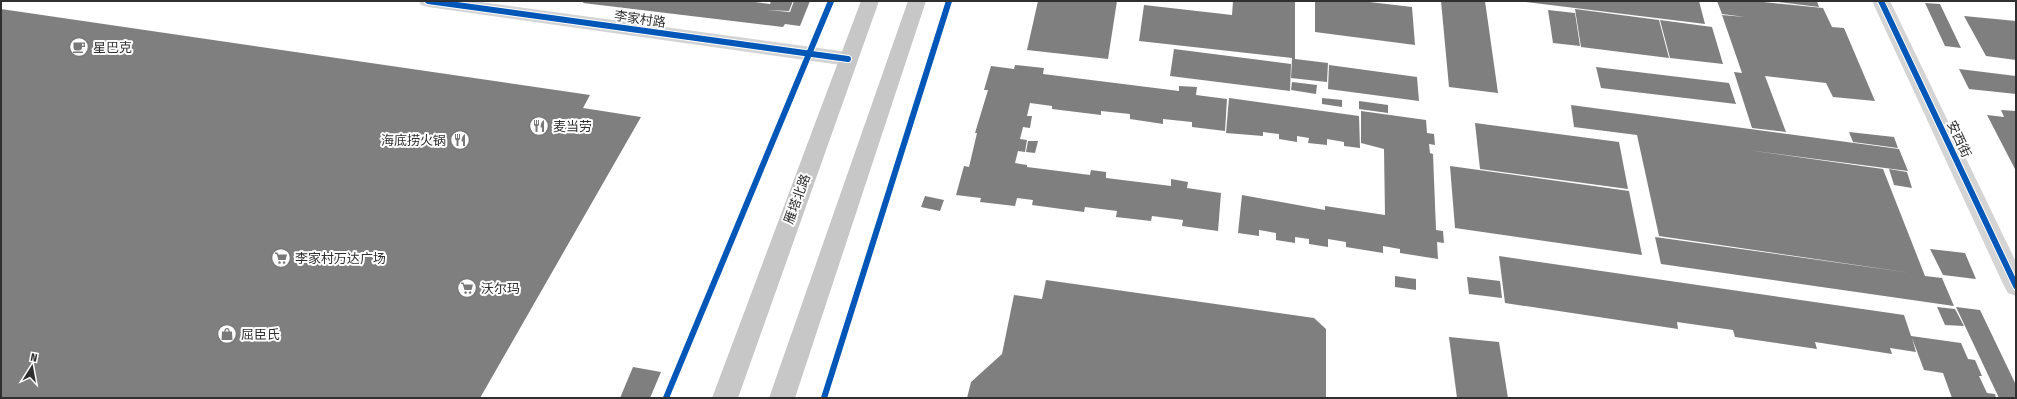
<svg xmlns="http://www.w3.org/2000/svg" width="2017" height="399" font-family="'Fira Sans Condensed','Noto Sans SC',sans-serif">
<rect width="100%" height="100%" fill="#fff"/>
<path fill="#7f7f7f" d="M 584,1 L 748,1 L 770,4 L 771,1 L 793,1 L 789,11 L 767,10 L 790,12 L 794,1 L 810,1 L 800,26 L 785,24 L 783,27 L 583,3 Z
M 1038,1 L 1117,1 L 1108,59 L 1027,50 Z
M 1233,1 L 1295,1 L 1295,59 L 1328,63 L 1327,82 L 1291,78 L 1292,58 L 1139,41 L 1144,5 L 1232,15 Z
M 1315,1 L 1361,1 L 1412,7 L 1415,45 L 1315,32 Z
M 1441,1 L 1485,1 L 1498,93 L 1449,87 Z
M 1526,1 L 1699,1 L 1705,24 L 1526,2 Z
M 1717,1 L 1754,1 L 1823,8 L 1832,27 L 1844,28 L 1875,101 L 1833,97 L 1826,83 L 1765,76 L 1786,132 L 1752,128 L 1734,72 L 1742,73 L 1722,15 L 1745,17 L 1722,14 Z
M 1778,1 L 1817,1 L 1819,7 L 1778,2 Z
M 1925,3 L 1940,4 L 1961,48 L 1945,46 Z
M 1,9 L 590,95 L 583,108 L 641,117 L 480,398 L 1,398 Z
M 1575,9 L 1659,20 L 1669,58 L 1581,47 Z
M 1548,10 L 1575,13 L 1580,46 L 1553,43 Z
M 1964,16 L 2016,21 L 2016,60 L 1986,56 Z
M 1660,20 L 1712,27 L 1723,64 L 1670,58 Z
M 1174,49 L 1291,64 L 1290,91 L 1170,76 Z
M 1015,65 L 1044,68 L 1043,74 L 1179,91 L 1179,86 L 1197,87 L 1196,95 L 1227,99 L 1225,131 L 1192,127 L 1192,122 L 1163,119 L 1163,124 L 1130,119 L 1130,114 L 1101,111 L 1101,115 L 1052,109 L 1052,106 L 1030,103 L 1027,116 L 1032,116 L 1030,128 L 1023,127 L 1020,139 L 1027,140 L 1025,152 L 1018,151 L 1015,163 L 1027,165 L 1027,167 L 1090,175 L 1091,170 L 1106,172 L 1106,178 L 1171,186 L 1171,179 L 1188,182 L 1187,188 L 1221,193 L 1218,231 L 1182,226 L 1183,220 L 1152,216 L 1151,221 L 1116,217 L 1117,211 L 1085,207 L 1084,212 L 1032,205 L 1033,200 L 1017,198 L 1015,206 L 980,202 L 981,198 L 956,195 L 964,166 L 969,167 L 977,133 L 975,133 L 988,90 L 984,90 L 991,66 L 1014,69 Z
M 1329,65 L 1417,77 L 1419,101 L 1328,89 Z
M 1596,67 L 1729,83 L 1736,104 L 1601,88 Z
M 1959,69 L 2016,76 L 2016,94 L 1969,89 Z
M 1292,82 L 1317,85 L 1316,94 L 1291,90 Z
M 1229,98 L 1359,116 L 1360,148 L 1344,146 L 1344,142 L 1327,139 L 1327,145 L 1308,143 L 1309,138 L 1297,136 L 1297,142 L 1279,139 L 1279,134 L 1263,132 L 1263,136 L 1226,133 Z
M 1322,98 L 1342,100 L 1342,107 L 1322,104 Z
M 1359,101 L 1388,105 L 1388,113 L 1359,109 Z
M 1571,105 L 1899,149 L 1908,171 L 1747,150 L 1883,169 L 1925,276 L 1942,278 L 1954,306 L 1661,264 L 1655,237 L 1911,273 L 1659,236 L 1637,135 L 1574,127 Z
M 2001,110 L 2016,111 L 2016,171 L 1987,115 L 2004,117 Z
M 1361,111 L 1426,120 L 1427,133 L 1434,134 L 1435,145 L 1429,144 L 1430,153 L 1433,154 L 1436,230 L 1443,231 L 1444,243 L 1437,242 L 1438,259 L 1400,253 L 1400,249 L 1383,246 L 1383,253 L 1346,247 L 1346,242 L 1328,239 L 1328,247 L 1309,244 L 1309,239 L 1295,237 L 1295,243 L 1276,240 L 1276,233 L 1259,230 L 1259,236 L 1238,233 L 1242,195 L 1325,210 L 1325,206 L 1385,215 L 1384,149 L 1361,143 Z
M 1475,123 L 1619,142 L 1628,189 L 1480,169 Z
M 1849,132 L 1894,137 L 1898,148 L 1853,142 Z
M 1028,141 L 1038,141 L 1035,153 L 1026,152 Z
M 1450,166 L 1629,191 L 1642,255 L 1455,228 Z
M 1889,169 L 1907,172 L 1912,188 L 1894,185 Z
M 925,196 L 944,200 L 940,211 L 921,207 Z
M 1930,249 L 1965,253 L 1976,279 L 1943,275 Z
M 1499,256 L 1904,315 L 1911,336 L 1961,343 L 1968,359 L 1975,360 L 1982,376 L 1979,376 L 1987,393 L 1995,394 L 1996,398 L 1952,398 L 1943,373 L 1924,370 L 1912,338 L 1916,352 L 1890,348 L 1892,354 L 1815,342 L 1817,349 L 1735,337 L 1733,330 L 1677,322 L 1678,329 L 1505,303 Z
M 1395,276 L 1416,279 L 1416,290 L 1395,287 Z
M 1467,277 L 1500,281 L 1502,298 L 1469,294 Z
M 1046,280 L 1314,318 L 1326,329 L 1326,398 L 967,398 L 971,382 L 1002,354 L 1014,295 L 1042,299 Z
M 1937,307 L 1955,309 L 1964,326 L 1945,325 Z
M 1956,307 L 1980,310 L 2016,385 L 2016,398 L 1999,398 Z
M 1449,337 L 1499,342 L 1508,398 L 1457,398 Z
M 633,367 L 661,372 L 650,398 L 620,398 Z"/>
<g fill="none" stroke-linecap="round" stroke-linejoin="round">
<path fill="#d4d4d4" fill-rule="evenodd" d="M 419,1 L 474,1 L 848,52 L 855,54 L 858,59 L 855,64 L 848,66 L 428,7 L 421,5 Z
M 1872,1 L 1890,1 L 2016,262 L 2016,296 L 2008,293 L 2004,286 Z"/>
<path fill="#c7c7c7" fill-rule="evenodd" d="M 861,1 L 879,1 L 738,398 L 712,398 Z
M 908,1 L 926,1 L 795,398 L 769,398 Z"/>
<g stroke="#fff" stroke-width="8">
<path id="cycleway" d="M 428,1 L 848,59
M 1881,1 L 2016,286
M 666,398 L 831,1
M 824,398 L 949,1"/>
</g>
<use href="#cycleway" stroke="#0057b8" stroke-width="6"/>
</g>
<defs>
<g id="cafe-ring" transform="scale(1)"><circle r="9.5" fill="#fff" stroke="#787878" stroke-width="1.5"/><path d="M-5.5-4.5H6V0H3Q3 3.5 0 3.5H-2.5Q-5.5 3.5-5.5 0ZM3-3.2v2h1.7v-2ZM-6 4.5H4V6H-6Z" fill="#787878"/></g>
<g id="restaurant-ring" transform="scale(1)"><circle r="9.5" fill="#fff" stroke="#787878" stroke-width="1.5"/><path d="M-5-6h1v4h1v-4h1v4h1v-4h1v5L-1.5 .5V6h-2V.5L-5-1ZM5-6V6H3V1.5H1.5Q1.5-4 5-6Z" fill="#787878"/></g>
<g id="supermarket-ring" transform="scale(1)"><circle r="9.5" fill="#fff" stroke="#787878" stroke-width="1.5"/><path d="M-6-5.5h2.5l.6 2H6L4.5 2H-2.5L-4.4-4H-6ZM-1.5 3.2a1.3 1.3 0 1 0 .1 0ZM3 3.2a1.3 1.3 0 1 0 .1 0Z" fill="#787878"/></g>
<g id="shop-ring" transform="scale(1)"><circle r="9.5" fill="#fff" stroke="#787878" stroke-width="1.5"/><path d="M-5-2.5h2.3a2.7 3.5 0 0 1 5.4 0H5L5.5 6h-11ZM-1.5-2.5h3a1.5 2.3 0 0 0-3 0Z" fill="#787878"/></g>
</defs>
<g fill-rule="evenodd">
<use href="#cafe-ring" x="79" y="47"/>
<use href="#restaurant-ring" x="539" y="126"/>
<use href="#restaurant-ring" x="460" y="140"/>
<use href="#supermarket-ring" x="281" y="258"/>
<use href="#supermarket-ring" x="467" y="288"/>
<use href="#shop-ring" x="227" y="334"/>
</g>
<g text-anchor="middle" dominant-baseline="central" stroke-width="4" stroke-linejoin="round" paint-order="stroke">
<g font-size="13" fill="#2f2f2f" stroke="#fff">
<text transform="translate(640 19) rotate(8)">李家村路</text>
<text transform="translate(1959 139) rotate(65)">安西街</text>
<text transform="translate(797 199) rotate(-70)">雁塔北路</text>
</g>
<g font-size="13" fill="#2f2f2f" stroke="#fff" text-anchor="start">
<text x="93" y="47">星巴克</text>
<text x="553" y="126">麦当劳</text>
<text x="446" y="140" text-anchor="end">海底捞火锅</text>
<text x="295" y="258">李家村万达广场</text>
<text x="481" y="288">沃尔玛</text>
<text x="241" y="334">屈臣氏</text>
</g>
</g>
<rect width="2017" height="399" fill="none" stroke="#2f2f2f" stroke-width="4"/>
<g transform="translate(32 367) rotate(11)" stroke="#ffffff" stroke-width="3" paint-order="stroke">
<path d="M0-3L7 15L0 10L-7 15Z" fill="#2f2f2f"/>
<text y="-6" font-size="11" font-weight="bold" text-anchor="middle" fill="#2f2f2f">N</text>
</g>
</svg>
